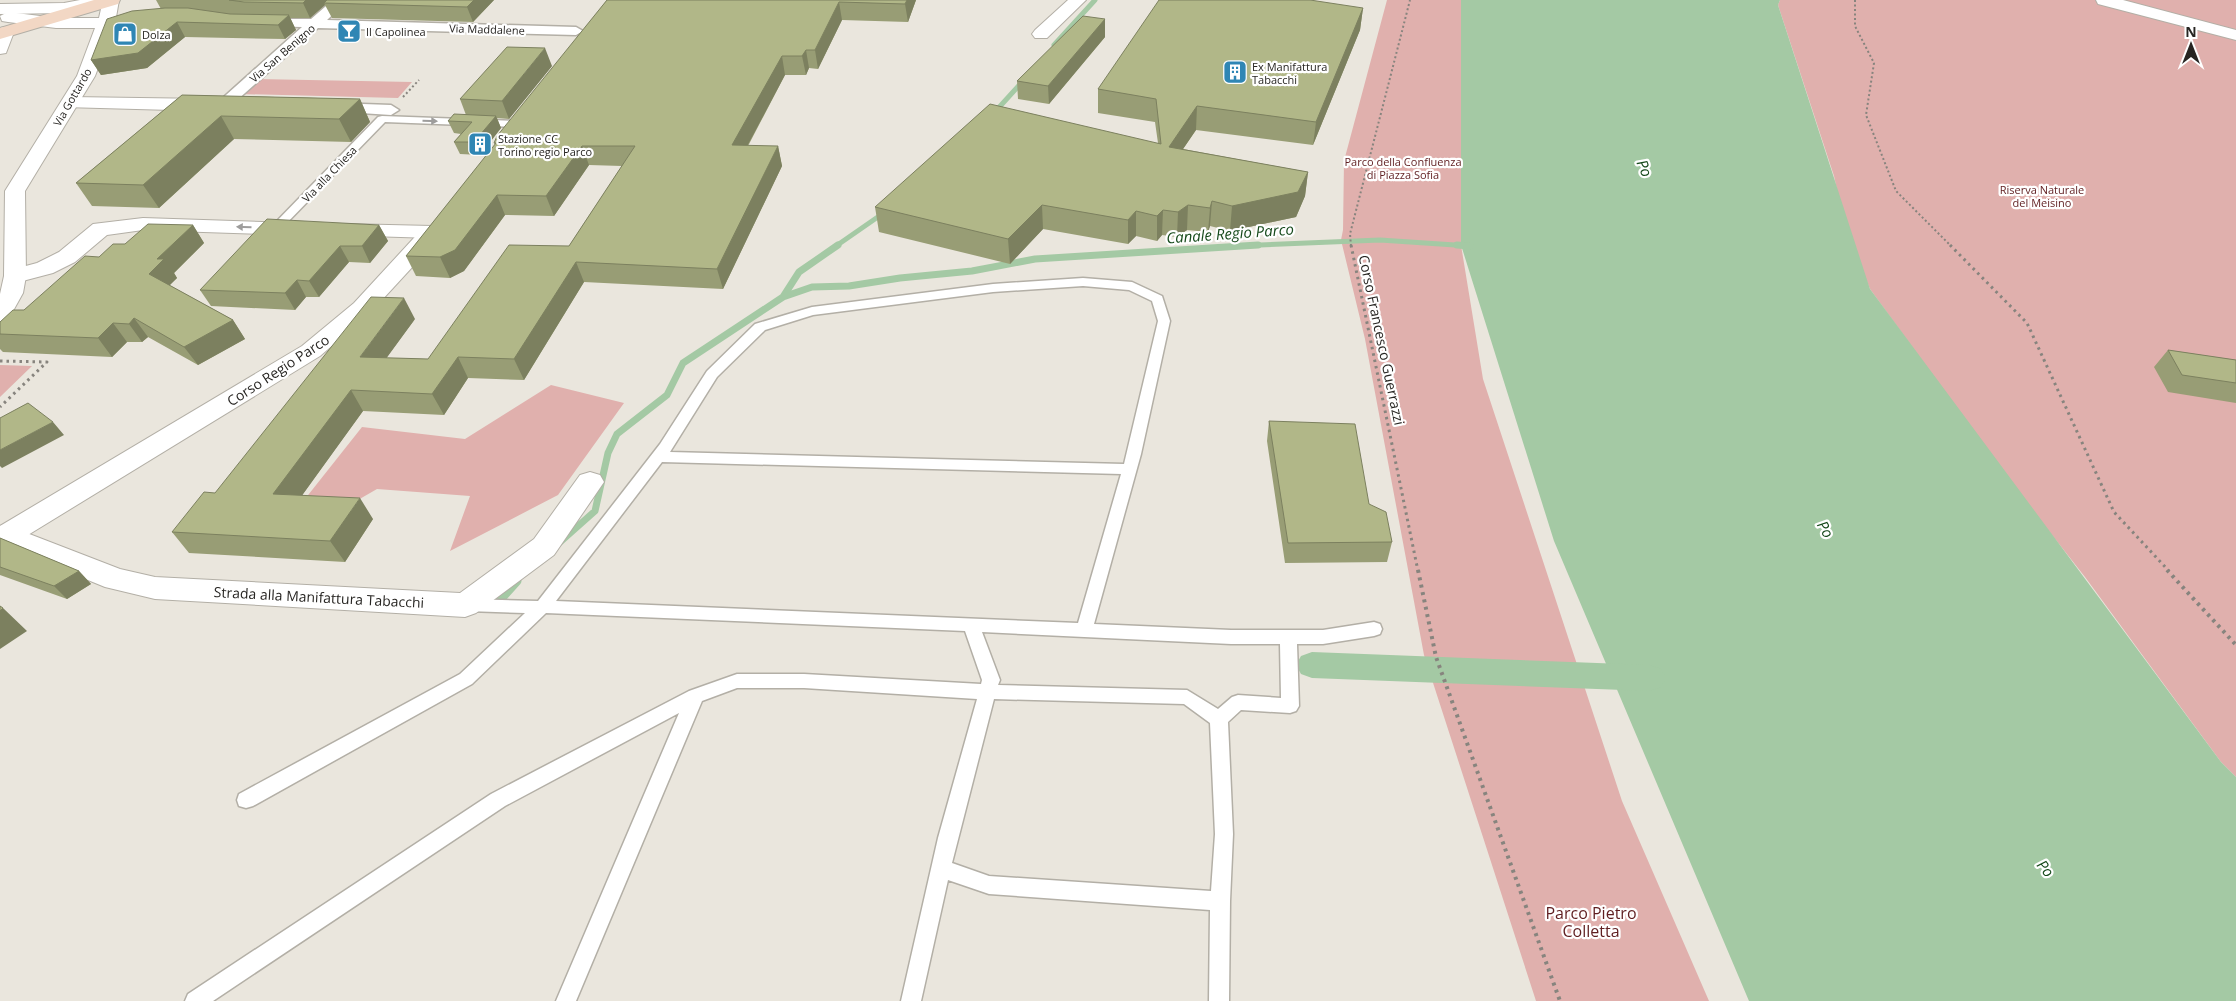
<svg xmlns="http://www.w3.org/2000/svg" width="2236" height="1001" font-family="'Open Sans',sans-serif">
<rect width="100%" height="100%" fill="#eae6dd"/>
<path fill="#e0b0ad" d="M 1387,0 L 1461,0 L 1461,245 L 1483,379 L 1622,801 L 1709,1001 L 1536,1001 L 1424,655 L 1365,339 L 1341,240 L 1343,230 L 1344,161 Z
M 1780,0 L 2236,0 L 2236,777 L 2221,762 L 2085,577 L 2012,484 L 1870,289 L 1845,226 L 1834,176 L 1778,5 Z
M 257,79 L 412,82 L 398,98 L 240,94 Z
M 0,365 L 32,366 L 0,397 Z
M 551,385 L 624,403 L 558,495 L 450,551 L 470,496 L 377,489 L 344,508 L 301,504 L 362,427 L 465,439 Z"/>
<path fill="#a4c9a4" d="M 1461,0 L 1780,0 L 1778,5 L 1870,289 L 2221,762 L 2236,777 L 2236,1001 L 1749,1001 L 1554,541 L 1461,245 Z"/>
<g fill="none" stroke-linecap="round" stroke-linejoin="round">
<path stroke="#a4c9a4" stroke-width="5" d="M 1054,45 L 1095,0
M 993,114 L 1024,80
M 836,246 L 885,212
M 1236,246 L 1380,240 L 1470,246"/>
<path stroke="#a4c9a4" stroke-width="7" d="M 1457,245 L 1470,246
M 783,297 L 799,272 L 838,245
M 559,543 L 595,511 L 608,453 L 617,434 L 667,395 L 683,363 L 783,297 L 812,287 L 849,286 L 900,278 L 972,271 L 1035,259 L 1258,245"/>
<path stroke="#a4c9a4" stroke-width="9" d="M 500,600 L 517,581"/>
<path fill="#a4c9a4" fill-rule="evenodd" d="M 1312,652 L 1650,665 L 1661,669 L 1666,678 L 1661,687 L 1650,691 L 1312,678 L 1301,674 L 1296,665 L 1301,656 Z"/>
<g stroke="#b3afa6" stroke-width="3">
<path id="service" d="M 382,116 L 518,121 L 523,124 L 518,127 L 385,122 L 280,230 L 272,230 L 272,226 L 378,117 Z
M 1083,278 L 1132,282 L 1162,296 L 1170,321 L 1141,454 L 1094,624 L 1231,630 L 1323,630 L 1374,622 L 1380,624 L 1382,629 L 1380,634 L 1374,636 L 1323,644 L 1297,644 L 1299,706 L 1296,711 L 1290,713 L 1241,710 L 1228,722 L 1233,834 L 1230,901 L 1229,1001 L 1209,1001 L 1210,910 L 989,894 L 948,880 L 921,1001 L 901,1001 L 938,838 L 977,699 L 804,688 L 737,688 L 702,701 L 576,1001 L 556,1001 L 679,713 L 505,806 L 213,1001 L 185,1001 L 188,994 L 491,794 L 689,691 L 737,674 L 804,674 L 981,684 L 982,680 L 965,631 L 546,613 L 472,684 L 253,806 L 246,808 L 239,806 L 237,800 L 239,794 L 460,674 L 525,613 L 467,611 L 461,609 L 459,605 L 461,601 L 467,599 L 538,601 L 660,444 L 707,371 L 755,324 L 812,307 L 993,284 ZM 1083,286 L 1129,290 L 1152,301 L 1158,321 L 1124,464 L 670,452 L 717,377 L 765,330 L 813,315 L 993,292 ZM 662,462 L 1121,474 L 1078,623 L 556,601 ZM 982,632 L 1231,644 L 1280,644 L 1281,698 L 1238,695 L 1232,697 L 1218,709 L 1187,690 L 998,685 L 1000,680 ZM 994,699 L 1184,704 L 1210,723 L 1215,834 L 1211,891 L 989,876 L 952,863 Z"/>
</g>
<g stroke="#b3afa6" stroke-width="3">
<path id="pedestrian" d="M 333,0 L 348,0 L 327,20 L 576,27 L 583,31 L 576,35 L 318,28 L 227,109 L 217,109 L 214,106 L 217,103 L 302,27 L 263,26 L 256,22 L 258,19 L 311,19 Z
M 335,103 L 391,105 L 399,110 L 391,115 L 330,111 L 327,108 Z"/>
</g>
<g stroke="#b3afa6" stroke-width="2">
<path id="minor" d="M 80,0 L 96,0 L 98,3 L 96,7 L 64,13 L 0,14 L 0,4 L 64,3 Z
M 1068,0 L 1086,0 L 1047,38 L 1035,38 L 1032,34 L 1035,30 Z
M 2096,0 L 2123,0 L 2236,30 L 2236,40 L 2098,4 Z
M 5,27 L 11,28 L 14,32 L 6,53 L 0,54 L 0,28 Z
M 71,97 L 208,99 L 215,101 L 217,105 L 215,109 L 208,111 L 64,107 L 62,103 L 64,99 Z
M 143,218 L 296,223 L 304,224 L 307,229 L 304,234 L 296,235 L 143,230 L 107,235 L 75,262 L 53,273 L 15,283 L 7,281 L 4,276 L 7,271 L 37,263 L 59,252 L 93,224 Z
M 346,224 L 432,226 L 440,227 L 443,232 L 440,237 L 432,238 L 338,235 L 335,230 L 338,225 Z
M 590,472 L 600,475 L 604,482 L 554,555 L 476,613 L 465,617 L 155,599 L 105,587 L 0,544 L 0,526 L 6,525 L 120,569 L 155,577 L 460,593 L 534,539 L 580,475 Z"/>
</g>
<g stroke="#b3afa6" stroke-width="2">
<path id="tertiary" d="M 103,0 L 119,0 L 115,23 L 95,76 L 25,191 L 26,276 L 23,293 L 8,320 L 0,322 L 0,294 L 4,276 L 5,191 L 77,76 L 95,28 L 56,28 L 8,22 L 2,21 L 0,16 L 8,12 L 56,18 L 99,18 Z
M 432,226 L 440,227 L 443,232 L 440,237 L 370,313 L 320,356 L 10,546 L 0,550 L 0,526 L 302,346 L 354,303 L 424,227 Z"/>
</g>
<g stroke="#b3afa6" stroke-width="2">
<path id="secondary" d="M 94,0 L 120,0 L 118,4 L 0,39 L 0,28 Z"/>
</g>
<path stroke="#87847e" stroke-width="2" stroke-dasharray="2 2.5" stroke-linecap="butt" d="M 1855,0 L 1855,26 L 1874,63 L 1866,115 L 1896,191 L 1951,246
M 403,97 L 419,80
M 1351,246 L 1350,234 L 1410,0"/>
<path stroke="#87847e" stroke-width="3" stroke-dasharray="2.5 4" stroke-linecap="butt" d="M 1351,245 L 1418,571
M 1950,245 L 2027,323 L 2114,512 L 2169,571
M 0,361 L 47,362 L 0,407"/>
<path stroke="#87847e" stroke-width="4" stroke-dasharray="3 4.5" stroke-linecap="butt" d="M 1418,570 L 1436,657 L 1560,1001
M 2167,570 L 2236,645"/>
<use href="#service" fill="#fff" fill-rule="evenodd"/>
<use href="#pedestrian" fill="#fff" fill-rule="evenodd"/>
<use href="#minor" fill="#fff" fill-rule="evenodd"/>
<use href="#tertiary" fill="#fff" fill-rule="evenodd"/>
<use href="#secondary" fill="#f2d7c4" fill-rule="evenodd"/>
</g>
<path fill="#989d75" d="M 156,0 L 494,0 L 473,22 L 332,18 L 325,5 L 310,18 L 290,18 L 296,30 L 285,39 L 185,37 L 147,68 L 101,75 L 91,60 L 161,9 Z
M 607,0 L 916,0 L 908,22 L 842,20 L 818,69 L 809,68 L 806,75 L 785,75 L 748,146 L 778,146 L 782,166 L 723,289 L 584,282 L 524,380 L 468,378 L 444,415 L 363,411 L 302,495 L 373,519 L 345,562 L 189,553 L 172,532 L 215,493 L 415,319 L 386,358 L 428,359 L 569,246 L 622,166 L 589,165 L 554,216 L 505,215 L 464,271 L 450,278 L 416,276 L 406,256 L 495,145 L 494,143 Z
M 1363,8 L 1360,30 L 1313,145 L 1196,130 L 1183,149 L 1308,172 L 1305,196 L 1296,217 L 1230,231 L 1210,226 L 1208,232 L 1187,230 L 1177,237 L 1162,235 L 1157,241 L 1136,236 L 1128,244 L 1043,229 L 1010,264 L 879,232 L 875,207 L 1158,143 L 1155,122 L 1098,113 L 1098,89 Z
M 1105,19 L 1105,37 L 1049,104 L 1018,99 L 1017,81 Z
M 552,66 L 509,119 L 497,118 L 501,128 L 480,155 L 460,154 L 454,142 L 461,134 L 454,133 L 448,121 L 466,115 L 460,99 Z
M 182,95 L 360,99 L 370,122 L 351,142 L 234,139 L 159,208 L 92,206 L 76,183 Z
M 193,225 L 204,243 L 174,273 L 177,278 L 169,285 L 233,320 L 245,339 L 198,365 L 148,337 L 142,342 L 127,342 L 112,357 L 3,352 L 0,349 L 0,322 L 24,310 L 99,257 Z
M 379,225 L 388,241 L 370,263 L 349,262 L 319,297 L 306,297 L 295,310 L 211,306 L 200,290 Z
M 2168,350 L 2236,360 L 2236,403 L 2168,392 L 2154,367 Z
M 1269,421 L 1369,504 L 1392,542 L 1387,562 L 1285,563 L 1267,441 Z
M 0,538 L 79,571 L 91,584 L 67,599 L 0,575 Z"/>
<path fill="#7c805f" d="M 306,0 L 330,0 L 324,3 L 325,5 L 310,18 L 303,3 Z
M 474,0 L 494,0 L 473,22 L 467,7 Z
M 907,0 L 916,0 L 908,22 L 905,4 Z
M 839,2 L 842,20 L 818,69 L 815,50 Z
M 1363,8 L 1360,30 L 1313,145 L 1316,122 Z
M 289,15 L 296,30 L 285,39 L 278,25 Z
M 1105,19 L 1105,37 L 1049,104 L 1048,86 Z
M 177,22 L 185,37 L 147,68 L 101,75 L 91,60 Z
M 545,48 L 552,66 L 509,119 L 502,101 Z
M 806,50 L 809,68 L 806,75 L 802,56 Z
M 782,56 L 785,75 L 737,165 L 732,145 Z
M 360,99 L 370,122 L 351,142 L 339,119 Z
M 1197,106 L 1196,130 L 1168,171 L 1169,147 Z
M 221,116 L 234,139 L 159,208 L 143,185 Z
M 496,116 L 501,128 L 480,155 L 474,142 Z
M 582,146 L 589,165 L 554,216 L 546,196 Z
M 778,146 L 782,166 L 723,289 L 717,269 Z
M 1308,172 L 1305,196 L 1296,217 L 1230,231 L 1232,206 Z
M 497,195 L 505,215 L 464,271 L 450,278 L 440,257 Z
M 1212,201 L 1210,226 L 1208,232 L 1210,208 Z
M 1042,205 L 1043,229 L 1010,264 L 1008,239 Z
M 1188,205 L 1187,230 L 1177,237 L 1178,212 Z
M 1163,210 L 1162,235 L 1157,241 L 1157,216 Z
M 1136,211 L 1136,236 L 1128,244 L 1128,220 Z
M 193,225 L 204,243 L 174,273 L 177,278 L 162,293 L 149,274 L 157,259 Z
M 379,225 L 388,241 L 370,263 L 362,246 Z
M 340,246 L 349,262 L 319,297 L 309,281 Z
M 576,262 L 584,282 L 524,380 L 514,359 Z
M 297,280 L 306,297 L 295,310 L 285,293 Z
M 404,298 L 415,319 L 372,378 L 360,357 Z
M 134,318 L 148,337 L 142,342 L 129,324 Z
M 233,320 L 245,339 L 198,365 L 184,347 Z
M 113,323 L 127,342 L 112,357 L 98,338 Z
M 458,357 L 468,378 L 444,415 L 432,394 Z
M 351,390 L 363,411 L 288,515 L 273,494 Z
M 53,422 L 64,435 L 2,468 L 0,466 L 0,450 Z
M 360,498 L 373,519 L 345,562 L 330,541 Z
M 79,571 L 91,584 L 67,599 L 54,586 Z
M 3,608 L 27,631 L 0,649 L 0,611 Z"/>
<path fill="#b1b788" stroke="#7c805f" d="M 229,0 L 306,0 L 303,3 L 244,2 Z
M 327,0 L 474,0 L 467,7 L 324,3 Z
M 607,0 L 907,0 L 905,4 L 839,2 L 815,50 L 806,50 L 802,56 L 782,56 L 732,145 L 778,146 L 717,269 L 576,262 L 514,359 L 458,357 L 432,394 L 351,390 L 273,494 L 360,498 L 330,541 L 172,532 L 204,492 L 215,493 L 371,297 L 404,298 L 360,357 L 428,359 L 509,245 L 569,246 L 635,146 L 582,146 L 546,196 L 497,195 L 455,250 L 440,257 L 406,256 L 496,143 L 494,143 L 497,136 Z
M 1159,0 L 1310,0 L 1363,8 L 1316,122 L 1197,106 L 1169,147 L 1308,172 L 1298,192 L 1232,206 L 1212,201 L 1210,208 L 1188,205 L 1178,212 L 1163,210 L 1157,216 L 1136,211 L 1128,220 L 1042,205 L 1008,239 L 875,207 L 990,104 L 1161,144 L 1156,99 L 1098,89 Z
M 165,8 L 188,8 L 230,14 L 289,15 L 278,25 L 177,22 L 138,53 L 91,60 L 107,19 L 132,11 Z
M 1083,16 L 1105,19 L 1048,86 L 1017,81 Z
M 507,47 L 545,48 L 502,101 L 460,99 Z
M 182,95 L 360,99 L 339,119 L 221,116 L 143,185 L 76,183 Z
M 454,114 L 496,116 L 474,142 L 454,142 L 472,122 L 448,121 Z
M 267,219 L 379,225 L 362,246 L 340,246 L 309,281 L 297,280 L 285,293 L 200,290 Z
M 148,224 L 193,225 L 157,259 L 164,259 L 149,274 L 233,320 L 184,347 L 134,318 L 129,324 L 113,323 L 98,338 L 0,334 L 0,322 L 13,310 L 24,310 L 85,256 L 99,257 L 113,244 L 125,244 Z
M 2168,350 L 2236,360 L 2236,383 L 2182,375 Z
M 28,403 L 53,422 L 0,450 L 0,418 Z
M 1269,421 L 1355,424 L 1369,504 L 1386,512 L 1392,542 L 1288,543 Z
M 0,538 L 79,571 L 54,586 L 0,567 Z
M 0,606 L 3,608 L 0,611 Z"/>
<defs><path id="oneway-solid" d="M-6-.8H1V-3.2L6.5 0L1 3.2V.8H-6Z" transform="scale(1.25)"/></defs>
<g fill="#9e9d9c">
<use href="#oneway-solid" transform="translate(430 121) rotate(2)"/>
<use href="#oneway-solid" transform="translate(244 227) rotate(-178)"/>
</g>
<defs>
<g id="bar-square" transform="scale(1.25)"><rect x="-9" y="-9" width="18" height="18" rx="4" fill="#2f86b4" stroke="#fff"/><path d="M-6-5H6L.8 .8V4.5H3.5V6h-7V4.5H-.8V.8Z" fill="#fff"/></g>
<g id="shop-square" transform="scale(1.25)"><rect x="-9" y="-9" width="18" height="18" rx="4" fill="#2f86b4" stroke="#fff"/><path d="M-5-2.5h2.3a2.7 3.5 0 0 1 5.4 0H5L5.5 6h-11ZM-1.5-2.5h3a1.5 2.3 0 0 0-3 0Z" fill="#fff"/></g>
<g id="building-square" transform="scale(1.25)"><rect x="-9" y="-9" width="18" height="18" rx="4" fill="#2f86b4" stroke="#fff"/><path d="M-4-6H4V6H1V3H-1V6H-4ZM-2.5-4.3h1.7v1.8h-1.7ZM.8-4.3h1.7v1.8H.8ZM-2.5-1h1.7V.8h-1.7ZM.8-1h1.7V.8H.8Z" fill="#fff"/></g>
</defs>
<g fill-rule="evenodd">
<use href="#bar-square" x="349" y="31"/>
<use href="#shop-square" x="125" y="34"/>
<use href="#building-square" x="1235" y="72"/>
<use href="#building-square" x="480" y="144"/>
</g>
<g text-anchor="middle" dominant-baseline="central" stroke-width="4.5" stroke-linejoin="round" paint-order="stroke">
<g font-size="11" fill="#272522" stroke="#fff">
<text transform="translate(487 29) rotate(2)">Via Maddalene</text>
<text transform="translate(282 53) rotate(-41)">Via San Benigno</text>
<text transform="translate(72 97) rotate(-60)">Via Gottardo</text>
<text transform="translate(329 174) rotate(-46)">Via alla Chiesa</text>
</g>
<g font-size="11" fill="#272522" stroke="#fff" text-anchor="start">
<text x="366" y="31">Il Capolinea</text>
<text x="142" y="34">Dolza</text>
<text x="1252" y="66">Ex Manifattura<tspan x="1252" dy="13">Tabacchi</tspan></text>
<text x="498" y="138">Stazione CC<tspan x="498" dy="13">Torino regio Parco</tspan></text>
</g>
<g font-size="11" fill="#5f1e20" stroke="#fff">
<text x="1403" y="161">Parco della Confluenza<tspan x="1403" dy="13">di Piazza Sofia</tspan></text>
<text x="2042" y="189">Riserva Naturale<tspan x="2042" dy="13">del Meisino</tspan></text>
</g>
<g font-size="14" fill="#272522" stroke="#fff">
<text transform="translate(1382 340) rotate(78)">Corso Francesco Guerrazzi</text>
<text transform="translate(278 370) rotate(-33)">Corso Regio Parco</text>
<text transform="translate(319 597) rotate(3)">Strada alla Manifattura Tabacchi</text>
</g>
<g font-size="15" font-style="italic" fill="#15491a" stroke="#fff">
<text transform="translate(1645 168) rotate(67)">Po</text>
<text transform="translate(1230 233) rotate(-4)">Canale Regio Parco</text>
<text transform="translate(1826 529) rotate(59)">Po</text>
<text transform="translate(2046 868) rotate(51)">Po</text>
</g>
<g font-size="16" fill="#5f1e20" stroke="#fff">
<text x="1591" y="913">Parco Pietro<tspan x="1591" dy="18">Colletta</tspan></text>
</g>
</g>
<g transform="translate(2191 45)" stroke="#ffffff" stroke-width="4" paint-order="stroke">
<path d="M0-4L9 19L0 12L-9 19Z" fill="#272522"/>
<text y="-8" font-size="14" font-weight="bold" text-anchor="middle" fill="#272522">N</text>
</g>
</svg>
